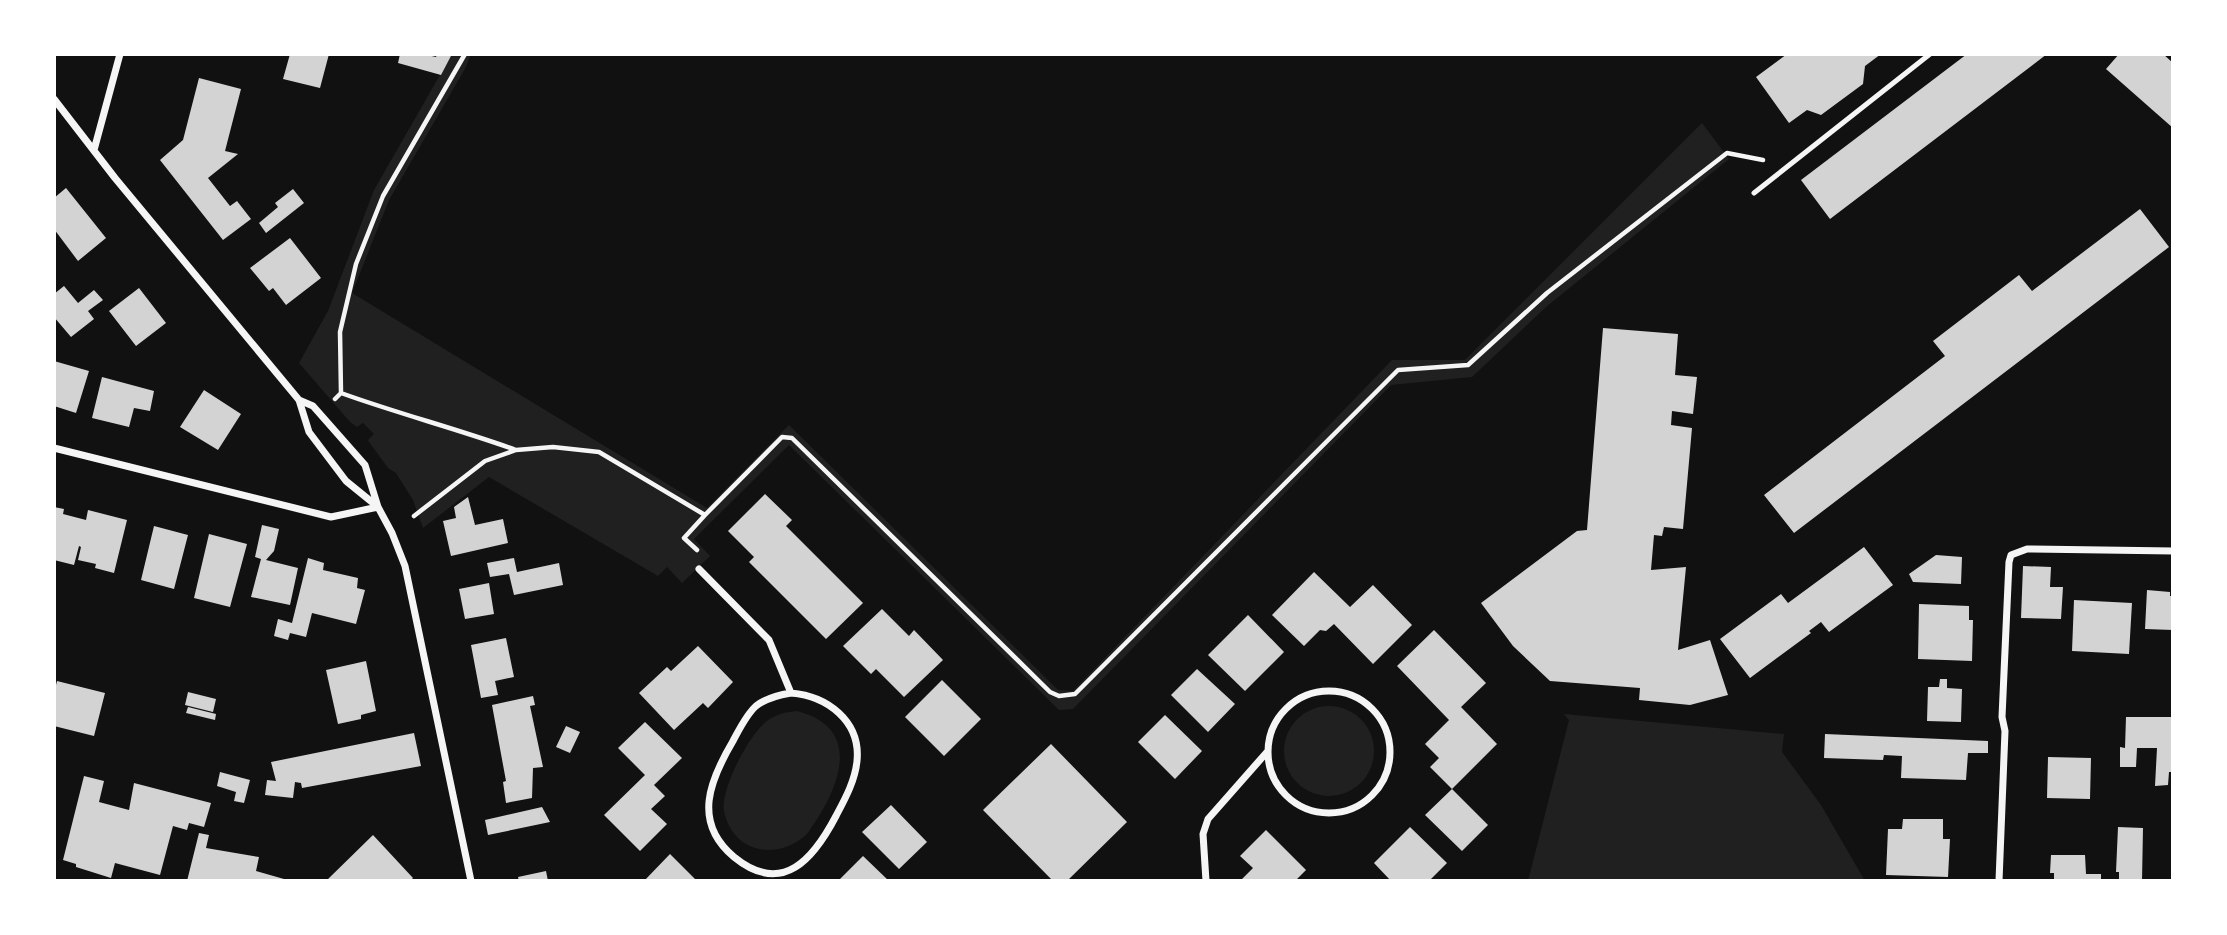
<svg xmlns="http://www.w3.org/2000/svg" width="2227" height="935" font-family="'Open Sans',sans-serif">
<rect width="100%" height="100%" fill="#111"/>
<path fill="#202020" d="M 452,54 L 471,54 L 466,67 L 389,200 L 352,293 L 707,508 L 789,425 L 1058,690 L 1073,691 L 1392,360 L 1465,360 L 1702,123 L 1729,159 L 1546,307 L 1472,377 L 1391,385 L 1073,709 L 1059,710 L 789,445 L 694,539 L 710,556 L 682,583 L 667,567 L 658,576 L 489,477 L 423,528 L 413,500 L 396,473 L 388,468 L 369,442 L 368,440 L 374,434 L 363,423 L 357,427 L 350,422 L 299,363 L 328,311 L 374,190 Z
M1284 751a45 45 0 1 1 90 0a45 45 0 1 1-90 0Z
M 797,711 C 867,729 837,793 807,834 C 778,861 733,854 724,811 C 720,789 750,733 767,721 C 776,714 786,712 797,711 Z
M 1564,714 L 1784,734 L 1782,752 L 1821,805 L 1865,881 L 1528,881 L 1569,720 Z"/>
<path fill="#d3d3d3" d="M 290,54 L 329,54 L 320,88 L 283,79 Z
M 400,54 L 423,54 L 436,57 L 437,54 L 452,54 L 441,75 L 398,63 Z
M 1787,54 L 1881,54 L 1865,66 L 1863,84 L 1821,115 L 1807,110 L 1789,123 L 1756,77 Z
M 1967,54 L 2047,54 L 1830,219 L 1801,180 Z
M 2119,54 L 2163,54 L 2173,63 L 2173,128 L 2106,69 Z
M 199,78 L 241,89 L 225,151 L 238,154 L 208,178 L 230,206 L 237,201 L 251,219 L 223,240 L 160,160 L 183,140 Z
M 66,188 L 106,238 L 78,261 L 54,229 L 54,198 Z
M 293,189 L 304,203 L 266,233 L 259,223 L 278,207 L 275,203 Z
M 2140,209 L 2169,247 L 1794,533 L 1764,495 L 1945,356 L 1933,341 L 2019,275 L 2032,291 Z
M 290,238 L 321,278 L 286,305 L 273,288 L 269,291 L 250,268 Z
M 64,286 L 78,303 L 94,290 L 103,300 L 88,311 L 94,319 L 71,337 L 54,317 L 54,294 Z
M 139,288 L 166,323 L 136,346 L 109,311 Z
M 1603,328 L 1678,334 L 1675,375 L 1697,377 L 1693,414 L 1672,411 L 1671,425 L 1692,428 L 1683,529 L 1664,527 L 1662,536 L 1654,535 L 1651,570 L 1686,567 L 1678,650 L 1710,640 L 1728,695 L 1690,705 L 1639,700 L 1640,688 L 1550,681 L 1513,646 L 1481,603 L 1577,531 L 1587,530 Z
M 54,361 L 89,371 L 76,413 L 54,406 Z
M 102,377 L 154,391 L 150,411 L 134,408 L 129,427 L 92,418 Z
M 204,390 L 241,414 L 218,450 L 180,427 Z
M 765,494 L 792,520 L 786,526 L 863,603 L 826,639 L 749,562 L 754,557 L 728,531 Z
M 468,497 L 475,525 L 503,519 L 508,543 L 451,556 L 443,521 L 456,518 L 454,507 Z
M 54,507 L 64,509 L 63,514 L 86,520 L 88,510 L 127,520 L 114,573 L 95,568 L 96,564 L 78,560 L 81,547 L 79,546 L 74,565 L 54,560 Z
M 262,525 L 279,529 L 274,551 L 266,560 L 298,568 L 290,605 L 251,597 L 261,559 L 255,557 Z
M 154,526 L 188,535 L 174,589 L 141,580 Z
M 209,534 L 247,544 L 230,607 L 194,598 Z
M 1864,547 L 1893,585 L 1829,632 L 1821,622 L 1809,631 L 1811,633 L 1750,678 L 1720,639 L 1781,594 L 1788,603 Z
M 1936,555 L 1962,557 L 1961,584 L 1913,582 L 1909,574 Z
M 308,558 L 324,563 L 323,570 L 358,578 L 357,588 L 365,590 L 356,624 L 312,613 L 306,637 L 290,633 L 288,640 L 274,636 L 278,619 L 292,623 Z
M 514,558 L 517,572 L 559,563 L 563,585 L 514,595 L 509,574 L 490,577 L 487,563 Z
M 2023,566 L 2051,567 L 2050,587 L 2063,587 L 2061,619 L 2021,618 Z
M 1314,572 L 1350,607 L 1373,585 L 1412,625 L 1373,664 L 1334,624 L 1326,631 L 1320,630 L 1304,646 L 1272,615 Z
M 489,583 L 494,614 L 465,619 L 459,589 Z
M 2147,590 L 2170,592 L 2170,596 L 2173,596 L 2173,630 L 2145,629 Z
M 2074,600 L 2132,603 L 2129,654 L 2072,651 Z
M 1919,604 L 1969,606 L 1969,620 L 1973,620 L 1972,661 L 1918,659 Z
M 882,609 L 909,636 L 914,630 L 943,660 L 904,697 L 876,669 L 871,674 L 843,646 Z
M 1248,615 L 1284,652 L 1245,691 L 1208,655 Z
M 1434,630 L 1486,683 L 1461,707 L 1497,744 L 1452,789 L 1430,767 L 1439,758 L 1425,744 L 1449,720 L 1397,666 Z
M 506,638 L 514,677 L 495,681 L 498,695 L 481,698 L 471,645 Z
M 698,646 L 733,682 L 708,708 L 703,703 L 674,730 L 639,693 L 667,667 L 671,671 Z
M 366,661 L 376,711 L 361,715 L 361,719 L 338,724 L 326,670 Z
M 1197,669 L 1235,704 L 1208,732 L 1171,695 Z
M 1940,679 L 1947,679 L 1947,688 L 1962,689 L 1961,722 L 1927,721 L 1928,687 L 1939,687 Z
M 942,680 L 981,719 L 944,756 L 905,717 Z
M 57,681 L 105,693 L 94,736 L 54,726 L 54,693 Z
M 188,692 L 216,699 L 213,712 L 185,705 Z
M 533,696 L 535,705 L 530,706 L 543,767 L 533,768 L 532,798 L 506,803 L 503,782 L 506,781 L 492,705 Z
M 188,707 L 216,714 L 215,720 L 186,713 Z
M 1165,715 L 1202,751 L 1175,779 L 1138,742 Z
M 2126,717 L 2173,717 L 2173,772 L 2169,772 L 2168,785 L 2155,786 L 2157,748 L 2137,748 L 2136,767 L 2120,767 L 2120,747 L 2125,748 Z
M 645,722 L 682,758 L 654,785 L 665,796 L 651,809 L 667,824 L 640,851 L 604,815 L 645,775 L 618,748 Z
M 566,726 L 580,732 L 570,753 L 556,747 Z
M 414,733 L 421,766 L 302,788 L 301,783 L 295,782 L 293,798 L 265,795 L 267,780 L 276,781 L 271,762 Z
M 1825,734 L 1988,741 L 1988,753 L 1968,753 L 1966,780 L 1901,778 L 1902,756 L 1884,755 L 1883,760 L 1824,758 Z
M 1051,744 L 1127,822 L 1067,881 L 1053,881 L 983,810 Z
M 2048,757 L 2091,758 L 2090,799 L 2047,798 Z
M 220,772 L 250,780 L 244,803 L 234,801 L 236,792 L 217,786 Z
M 84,776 L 104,781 L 99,802 L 129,810 L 134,783 L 211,803 L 204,827 L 189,823 L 187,830 L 173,826 L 160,875 L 115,863 L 111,878 L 76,867 L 76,864 L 63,860 Z
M 1452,789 L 1488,825 L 1462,851 L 1425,815 Z
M 891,805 L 927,842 L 899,869 L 862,832 Z
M 542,807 L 550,822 L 488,835 L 485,820 Z
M 1903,819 L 1943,819 L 1943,839 L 1950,839 L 1948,877 L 1886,875 L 1888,829 L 1902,829 Z
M 1410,827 L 1447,863 L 1429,881 L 1391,881 L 1374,863 Z
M 2118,827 L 2143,828 L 2142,881 L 2119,881 L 2119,872 L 2116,872 Z
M 1266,830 L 1306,870 L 1295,881 L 1244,881 L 1242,879 L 1253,868 L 1240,856 Z
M 199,833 L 209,835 L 206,848 L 259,857 L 256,871 L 291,881 L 187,881 Z
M 373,835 L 413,878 L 410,881 L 326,881 Z
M 670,854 L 697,881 L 644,881 Z
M 2051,855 L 2085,855 L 2086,874 L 2101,874 L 2101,881 L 2054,881 L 2054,873 L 2050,873 Z
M 863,856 L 889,881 L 838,881 Z
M 546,871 L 548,881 L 519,881 L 518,877 Z"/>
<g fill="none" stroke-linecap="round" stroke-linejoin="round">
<path stroke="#f5f5f5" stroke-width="4.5" d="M 341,393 C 399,414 458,429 516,450
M 335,399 L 341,393 L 340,332 L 356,264 L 383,196 L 465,54
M 414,516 L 485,461 L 516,450 L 553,447 L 599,452 L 705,515 L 782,437 L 792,438 L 1050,692 L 1059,696 L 1075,694 L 1398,370 L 1468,365 L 1547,293 L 1727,153 L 1763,160
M 697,550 L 684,538 L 705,515"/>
<path stroke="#f5f5f5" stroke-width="5" d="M 1754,193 L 1930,54"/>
<path stroke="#f5f5f5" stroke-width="7" d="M 54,99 L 115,178 L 299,400 L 309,432 L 346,481 L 378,507
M 94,150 L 120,54
M 299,400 L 313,406 L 365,465 L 378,507 L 392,533 L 405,566 L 471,881
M 54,448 L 331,517 L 378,507
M 699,569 L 769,640 L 791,693
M1268 752a61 61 0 1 1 122 0a61 61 0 1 1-122 0Z
M 791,693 C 827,696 861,721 857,761 C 855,781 845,799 836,816 C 814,858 783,897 734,857 C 692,822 710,780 733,741 C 739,730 746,715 756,706 C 766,698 779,695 791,693 Z
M 1206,881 L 1203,834 L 1208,819 L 1267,752
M 1999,881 L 2005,731 L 2002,717 L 2009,562 L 2011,555 L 2027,549 L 2173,551"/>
</g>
<rect width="2227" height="935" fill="none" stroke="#ffffff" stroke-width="112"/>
</svg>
